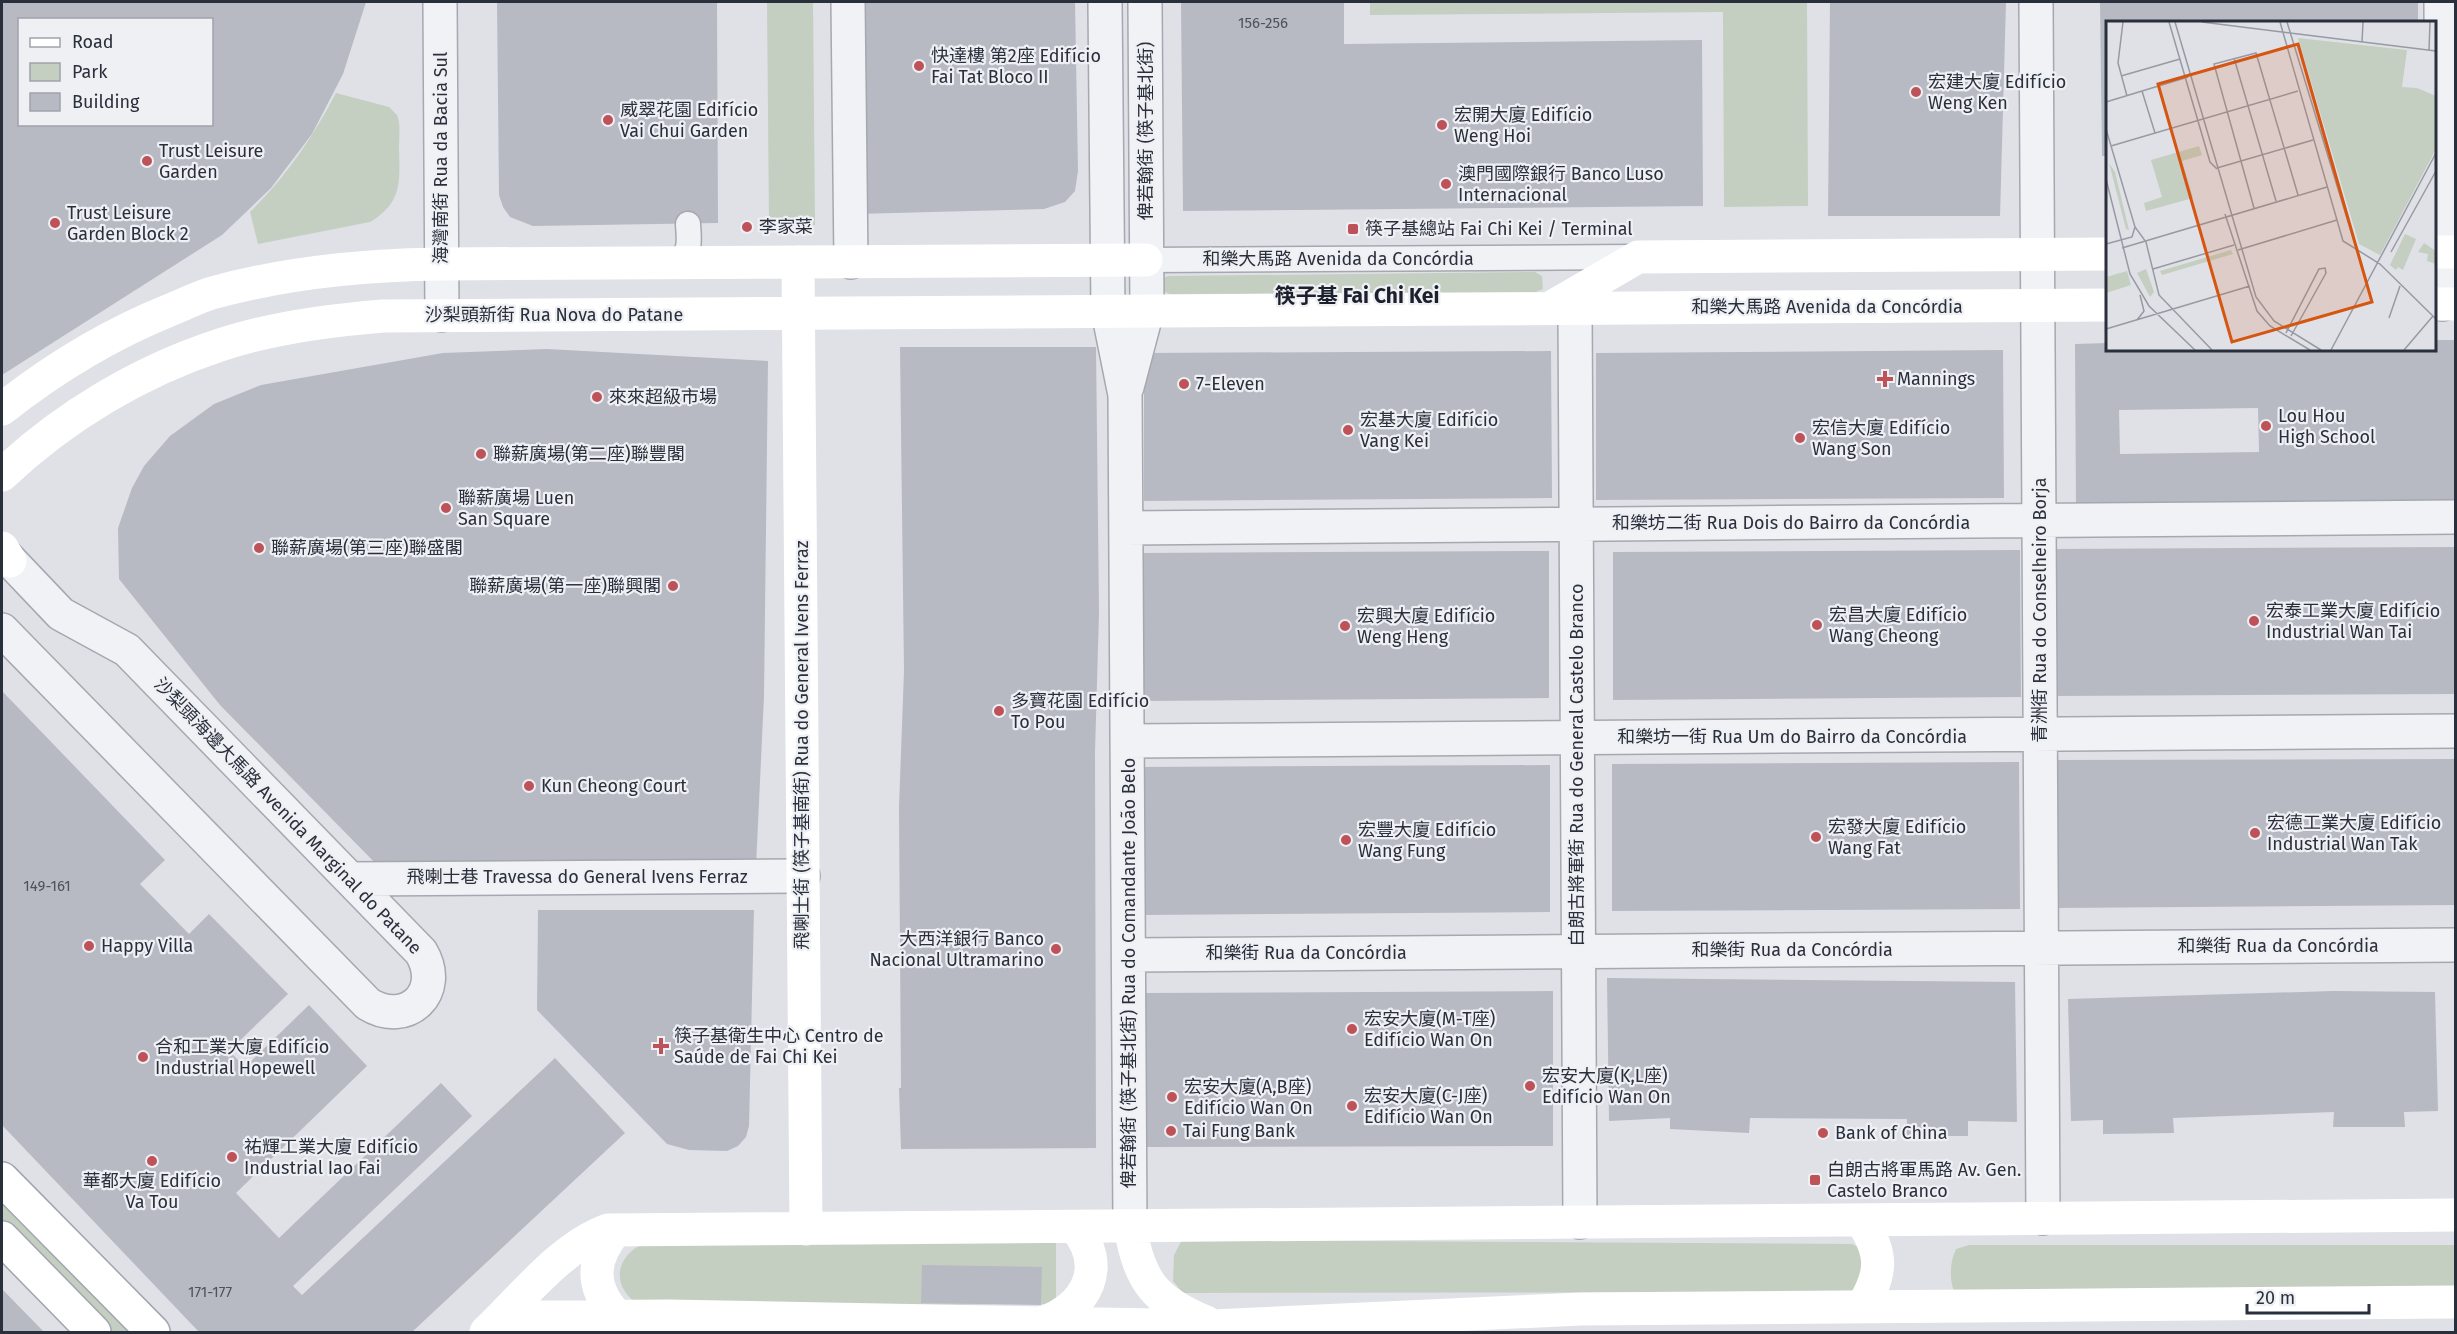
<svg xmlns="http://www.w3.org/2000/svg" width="2457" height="1334" font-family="'Fira Sans','Noto Sans SC',sans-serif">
<rect width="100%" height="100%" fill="#dfe1e7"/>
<path fill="#c4cfc1" d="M 767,2 L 813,2 L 815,225 L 769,225 Z
M 1370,2 L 1807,2 L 1808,206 L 1724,207 L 1723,12 L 1370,15 Z
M 336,93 L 389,107 L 397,115 C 401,125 399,137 399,148 C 400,182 402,203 370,222 L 258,244 L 250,212 C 286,177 313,137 336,93 Z
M 1535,272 L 1542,276 L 1543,289 L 1536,292 L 1170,294 L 1162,291 L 1161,278 L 1169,276 Z
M 2,1198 L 134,1332 L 111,1332 L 2,1221 Z
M 1182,1240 L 1852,1244 L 1858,1247 L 1865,1256 L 1857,1292 L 1183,1293 L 1173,1281 L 1174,1255 Z
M 1056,1241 L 1056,1304 L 641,1306 C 610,1288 614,1256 646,1242 Z
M 1969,1245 L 2455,1245 L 2455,1287 L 1954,1291 C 1949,1279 1950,1261 1956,1249 Z"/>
<path fill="#b7bac3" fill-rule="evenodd" d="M 2,2 L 366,2 L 343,74 L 312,134 L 271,188 L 222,235 L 2,375 ZM 20,20 L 212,20 L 212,124 L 20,124 Z
M 497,2 L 717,2 L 718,223 L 533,226 L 510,217 L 503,207 L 499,195 Z
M 853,2 L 1075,2 L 1078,171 L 1075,191 L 1065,202 L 1044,209 L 856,214 Z
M 1181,2 L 1344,2 L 1344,44 L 1702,40 L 1703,206 L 1183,211 Z
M 1830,2 L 2006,2 L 2000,216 L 1828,216 Z
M 2100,2 L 2418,2 L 2418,22 L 2108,22 L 2108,156 L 2102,156 Z
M 2434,340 L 2456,340 L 2456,502 L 2076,505 L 2075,344 L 2108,343 L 2108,350 L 2434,350 ZM 2258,408 L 2259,452 L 2120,454 L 2119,410 Z
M 900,347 L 1096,347 L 1099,612 L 1095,752 L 1096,1148 L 901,1149 L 899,1088 L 901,1088 L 899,807 L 904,671 Z
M 547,349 L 768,361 L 764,696 L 756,866 L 384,872 L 220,705 L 119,579 L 118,528 L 132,488 L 144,466 L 170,436 L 214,404 L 261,385 L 443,353 Z
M 2003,350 L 2004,498 L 1596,500 L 1596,353 Z
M 1551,351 L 1552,498 L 1144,501 L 1144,353 Z
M 2456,547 L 2456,694 L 2054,696 L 2053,549 Z
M 2020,550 L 2021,697 L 1613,700 L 1613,552 Z
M 1549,551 L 1549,698 L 1142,701 L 1141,553 Z
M 2,691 L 165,860 L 140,884 L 189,934 L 209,914 L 288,994 L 229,1051 L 245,1067 L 309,1005 L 367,1066 L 236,1193 L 279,1238 L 441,1083 L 472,1116 L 293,1286 L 302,1295 L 555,1058 L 625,1133 L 412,1332 L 199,1332 L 2,1125 Z
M 2456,759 L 2456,905 L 2054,908 L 2053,760 Z
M 2019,762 L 2020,909 L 1612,911 L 1612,764 Z
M 1550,765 L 1550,912 L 1142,915 L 1142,767 Z
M 538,910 L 754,910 L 749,1126 L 746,1137 L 738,1146 L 727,1151 L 689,1150 L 667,1144 L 537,1010 Z
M 1607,978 L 2015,982 L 2017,1122 L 1968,1121 L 1968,1136 L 1906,1136 L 1907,1119 L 1750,1118 L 1749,1133 L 1670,1129 L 1670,1118 L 1609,1121 Z
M 1553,991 L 1553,1146 L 1146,1147 L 1146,993 Z
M 2333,991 L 2435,992 L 2438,1111 L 2404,1112 L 2405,1127 L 2333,1127 L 2334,1112 L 2173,1118 L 2174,1133 L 2103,1134 L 2103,1120 L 2071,1121 L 2068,999 Z
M 922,1265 L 1042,1267 L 1041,1305 L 921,1303 Z
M 2,1289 L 44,1332 L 2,1332 Z"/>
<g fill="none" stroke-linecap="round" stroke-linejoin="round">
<g stroke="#a5a8b0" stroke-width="27">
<path id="lane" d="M 1146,260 L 1636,257
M 675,263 C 692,253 689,241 688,224"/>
</g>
<g stroke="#a5a8b0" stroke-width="36">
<path id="street" d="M 440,2 L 442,315
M 848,2 L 851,262
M 1105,2 L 1108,311 L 1125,395 L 1130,1226
M 2036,2 L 2043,1218
M 2441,2 L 2443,304
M 1575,309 L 1580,1222
M 1127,387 L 1147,311 L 1145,2
M 1126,528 L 2456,517
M 2,552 L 61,614 L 127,650 L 421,952 C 445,992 407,1028 368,1004 L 2,630
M 1128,741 L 2456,731
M 350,879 L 803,876
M 1129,955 L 2456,945"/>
</g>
<g stroke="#a0a5b1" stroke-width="36">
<path id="primary" d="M 2,1179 L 153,1332
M 2,1238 L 94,1332"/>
</g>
<use href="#lane" stroke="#f1f2f5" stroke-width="24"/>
<use href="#street" stroke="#f1f2f5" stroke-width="33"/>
<path stroke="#fff" stroke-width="33" d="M 2434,252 L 2456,252
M 798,262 L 806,1229
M 2434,304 L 2456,304
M 1550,308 L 1638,257 L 2108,254
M 2,409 C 54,368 108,335 170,310 C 183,305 198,297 212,293 C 287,272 364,265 442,264 L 1146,260
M 2,475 C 63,417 140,371 220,345 C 268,329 333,320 383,316 L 2108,305
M 2,548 L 10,561
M 1861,1220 C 1883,1253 1883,1273 1862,1307
M 1130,1226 C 1139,1280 1154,1301 1206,1322
M 616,1230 C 591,1260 590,1287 617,1316
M 1042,1323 C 1087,1308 1108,1266 1075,1227
M 493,1329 L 519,1317 L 669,1316 L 1213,1326 L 1581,1309 L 2456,1302
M 486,1332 C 522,1298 561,1247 608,1230 L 2456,1215"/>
<use href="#primary" stroke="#fff" stroke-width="33"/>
</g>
<g fill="#be5259" stroke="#eef0f4" stroke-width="2">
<circle cx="919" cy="66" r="6"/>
<circle cx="1916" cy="92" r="6"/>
<circle cx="608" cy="120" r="6"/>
<circle cx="1442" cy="125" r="6"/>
<circle cx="147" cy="161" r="6"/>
<circle cx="1446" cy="184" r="6"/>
<circle cx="55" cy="223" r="6"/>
<circle cx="747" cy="227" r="6"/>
<rect x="1347" y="223" width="12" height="12" rx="3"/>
<path d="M1882 370h6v6h6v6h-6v6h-6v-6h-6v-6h6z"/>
<circle cx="1184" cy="384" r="6"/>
<circle cx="597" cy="397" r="6"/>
<circle cx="2266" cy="426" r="6"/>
<circle cx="1348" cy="430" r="6"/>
<circle cx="1800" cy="438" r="6"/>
<circle cx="481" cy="454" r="6"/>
<circle cx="446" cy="508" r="6"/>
<circle cx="259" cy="548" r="6"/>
<circle cx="673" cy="586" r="6"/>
<circle cx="2254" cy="621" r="6"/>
<circle cx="1817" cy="625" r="6"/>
<circle cx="1345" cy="626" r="6"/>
<circle cx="999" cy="711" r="6"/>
<circle cx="529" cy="786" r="6"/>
<circle cx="2255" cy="833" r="6"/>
<circle cx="1816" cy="837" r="6"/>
<circle cx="1346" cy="840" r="6"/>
<circle cx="89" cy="946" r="6"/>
<circle cx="1056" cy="949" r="6"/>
<circle cx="1352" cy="1029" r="6"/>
<path d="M658 1037h6v6h6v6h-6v6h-6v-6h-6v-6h6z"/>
<circle cx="143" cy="1057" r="6"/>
<circle cx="1530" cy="1086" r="6"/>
<circle cx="1172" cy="1097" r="6"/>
<circle cx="1352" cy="1106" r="6"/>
<circle cx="1171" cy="1131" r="6"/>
<circle cx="1823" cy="1133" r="6"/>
<circle cx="232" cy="1157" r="6"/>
<circle cx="152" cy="1161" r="6"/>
<rect x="1809" y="1174" width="12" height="12" rx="3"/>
</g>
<g text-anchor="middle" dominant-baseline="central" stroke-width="4.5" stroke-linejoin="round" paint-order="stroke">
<g font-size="15" fill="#4d525e">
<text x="1263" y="23">156-256</text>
<text x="47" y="886">149-161</text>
<text x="210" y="1292">171-177</text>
</g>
<g font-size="18" fill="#2a2f3c" stroke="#eef0f4" text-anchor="start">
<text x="931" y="56">快達樓 第2座 Edifício<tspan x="931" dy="21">Fai Tat Bloco II</tspan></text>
<text x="1928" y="82">宏建大廈 Edifício<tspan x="1928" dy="21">Weng Ken</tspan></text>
<text x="620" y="110">威翠花園 Edifício<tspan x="620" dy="21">Vai Chui Garden</tspan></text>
<text x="1454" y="115">宏開大廈 Edifício<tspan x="1454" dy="21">Weng Hoi</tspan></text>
<text x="159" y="151">Trust Leisure<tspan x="159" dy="21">Garden</tspan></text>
<text x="1458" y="174">澳門國際銀行 Banco Luso<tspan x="1458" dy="21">Internacional</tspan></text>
<text x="67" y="213">Trust Leisure<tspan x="67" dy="21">Garden Block 2</tspan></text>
<text x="759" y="227">李家菜</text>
<text x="1365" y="229">筷子基總站 Fai Chi Kei / Terminal</text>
<text x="1897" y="379">Mannings</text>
<text x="1196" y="384">7-Eleven</text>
<text x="609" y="397">來來超級市場</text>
<text x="2278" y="416">Lou Hou<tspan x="2278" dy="21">High School</tspan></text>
<text x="1360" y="420">宏基大廈 Edifício<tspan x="1360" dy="21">Vang Kei</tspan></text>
<text x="1812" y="428">宏信大廈 Edifício<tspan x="1812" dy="21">Wang Son</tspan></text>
<text x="493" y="454">聯薪廣場(第二座)聯豐閣</text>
<text x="458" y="498">聯薪廣場 Luen<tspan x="458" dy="21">San Square</tspan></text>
<text x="271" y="548">聯薪廣場(第三座)聯盛閣</text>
<text x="661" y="586" text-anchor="end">聯薪廣場(第一座)聯興閣</text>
<text x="2266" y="611">宏泰工業大廈 Edifício<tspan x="2266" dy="21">Industrial Wan Tai</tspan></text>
<text x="1829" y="615">宏昌大廈 Edifício<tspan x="1829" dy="21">Wang Cheong</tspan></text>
<text x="1357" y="616">宏興大廈 Edifício<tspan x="1357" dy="21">Weng Heng</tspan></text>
<text x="1011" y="701">多寶花園 Edifício<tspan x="1011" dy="21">To Pou</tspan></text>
<text x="541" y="786">Kun Cheong Court</text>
<text x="2267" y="823">宏德工業大廈 Edifício<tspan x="2267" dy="21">Industrial Wan Tak</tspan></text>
<text x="1828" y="827">宏發大廈 Edifício<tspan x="1828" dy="21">Wang Fat</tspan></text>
<text x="1358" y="830">宏豐大廈 Edifício<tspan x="1358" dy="21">Wang Fung</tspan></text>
<text x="1044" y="939" text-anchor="end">大西洋銀行 Banco<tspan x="1044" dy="21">Nacional Ultramarino</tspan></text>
<text x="101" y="946">Happy Villa</text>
<text x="1364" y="1019">宏安大廈(M-T座)<tspan x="1364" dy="21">Edifício Wan On</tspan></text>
<text x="674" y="1036">筷子基衛生中心 Centro de<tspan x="674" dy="21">Saúde de Fai Chi Kei</tspan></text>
<text x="155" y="1047">合和工業大廈 Edifício<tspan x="155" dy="21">Industrial Hopewell</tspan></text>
<text x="1542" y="1076">宏安大廈(K,L座)<tspan x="1542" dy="21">Edifício Wan On</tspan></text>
<text x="1184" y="1087">宏安大廈(A,B座)<tspan x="1184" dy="21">Edifício Wan On</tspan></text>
<text x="1364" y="1096">宏安大廈(C-J座)<tspan x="1364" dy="21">Edifício Wan On</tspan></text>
<text x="1183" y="1131">Tai Fung Bank</text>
<text x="1835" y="1133">Bank of China</text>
<text x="244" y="1147">祐輝工業大廈 Edifício<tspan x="244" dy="21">Industrial Iao Fai</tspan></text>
<text x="1827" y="1170">白朗古將軍馬路 Av. Gen.<tspan x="1827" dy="21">Castelo Branco</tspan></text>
<text x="152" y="1181" text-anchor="middle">華都大廈 Edifício<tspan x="152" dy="21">Va Tou</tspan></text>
</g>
<g font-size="18" fill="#2a2f3c" stroke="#eef0f4">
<text transform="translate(1146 131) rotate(-90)">俾若翰街 (筷子基北街)</text>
<text transform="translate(441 158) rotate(-90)">海灣南街 Rua da Bacia Sul</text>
<text x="1338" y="259">和樂大馬路 Avenida da Concórdia</text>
<text x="1827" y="307">和樂大馬路 Avenida da Concórdia</text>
<text x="554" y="315">沙梨頭新街 Rua Nova do Patane</text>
<text x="1791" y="523">和樂坊二街 Rua Dois do Bairro da Concórdia</text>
<text transform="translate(2040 610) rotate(-90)">青洲街 Rua do Conselheiro Borja</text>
<text x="1792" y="737">和樂坊一街 Rua Um do Bairro da Concórdia</text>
<text transform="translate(802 745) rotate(-90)">飛喇士街 (筷子基南街) Rua do General Ivens Ferraz</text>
<text transform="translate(1577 765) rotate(-90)">白朗古將軍街 Rua do General Castelo Branco</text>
<text transform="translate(288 816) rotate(46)">沙梨頭海邊大馬路 Avenida Marginal do Patane</text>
<text x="577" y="877">飛喇士巷 Travessa do General Ivens Ferraz</text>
<text x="2278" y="946">和樂街 Rua da Concórdia</text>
<text x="1792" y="950">和樂街 Rua da Concórdia</text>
<text x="1306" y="953">和樂街 Rua da Concórdia</text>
<text transform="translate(1129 973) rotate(-90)">俾若翰街 (筷子基北街) Rua do Comandante João Belo</text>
</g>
<g font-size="21" font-weight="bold" fill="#1c202d" stroke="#eef0f4">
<text x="1357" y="296">筷子基 Fai Chi Kei</text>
</g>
</g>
<g transform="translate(2106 21)">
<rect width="330" height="330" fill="#dfe1e7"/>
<path d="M 192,17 L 301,29 L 296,66 L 311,67 L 330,75 L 330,128 L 274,234 L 253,223 ZM 93,125 L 96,134 L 76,140 L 87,177 L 40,190 L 38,182 L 56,176 L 45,139 ZM 3,142 L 9,151 L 23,209 L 20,208 ZM 299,213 L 310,218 L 297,249 L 292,246 L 290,249 L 284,244 ZM 318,222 L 330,230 L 330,243 L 321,240 L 322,233 L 312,231 ZM 125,229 L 127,233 L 56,254 L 54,250 ZM 40,248 L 48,271 L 44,276 L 31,252 ZM 21,250 L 25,264 L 0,272 L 0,256 Z" fill="#c4cfc1"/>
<path fill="none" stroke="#979aa3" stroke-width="1.5" d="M 17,1 L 12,42 L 21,75M 63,1 L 104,141 L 111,148M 69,1 L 150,276 L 168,300 L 215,329M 96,1 L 330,30M 174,1 L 237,220 L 274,243 L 330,298M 181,1 L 251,230M 256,21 L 257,1M 323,29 L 324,1M 128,37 L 170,180M 15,55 L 74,38M 36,70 L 49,112M 0,81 L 82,56M 0,108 L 29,206 L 40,221 L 53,274 L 106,329M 5,125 L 192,70M 111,147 L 207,119M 0,158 L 24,253 L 43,285 L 89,329M 148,187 L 108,43 L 150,32 L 192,174M 119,193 L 151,290 L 164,305 L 204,329M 0,223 L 26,216 L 29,206M 16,227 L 221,166M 132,229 L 231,199M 285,231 L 330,150M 47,248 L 128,224M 283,297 L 294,265M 31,299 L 38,290 L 34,274M 0,308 L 144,265M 180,312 L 213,248 L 219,247 L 220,252 L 185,315M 225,329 L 330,132M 298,329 L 327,295"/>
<path fill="#d55511" fill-opacity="0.15" stroke="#d55511" stroke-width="3" d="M 192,23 L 266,281 L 126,321 L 52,63 Z"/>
<rect width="330" height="330" fill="none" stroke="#2a2f3c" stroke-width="3"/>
</g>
<rect width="2457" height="1334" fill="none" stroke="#2a2f3c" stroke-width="6"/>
<rect x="18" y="18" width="195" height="108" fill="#eef0f4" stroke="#a0a3aa" stroke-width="1.5"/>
<rect x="30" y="38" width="30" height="9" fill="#ffffff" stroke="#a0a3aa" stroke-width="1.5"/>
<text x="72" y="48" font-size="18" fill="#2a2f3c">Road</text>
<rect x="30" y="63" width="30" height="18" fill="#c4cfc1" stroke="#a0a3aa" stroke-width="1.5"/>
<text x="72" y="78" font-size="18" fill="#2a2f3c">Park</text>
<rect x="30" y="93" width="30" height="18" fill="#b7bac3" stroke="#a0a3aa" stroke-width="1.5"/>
<text x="72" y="108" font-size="18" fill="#2a2f3c">Building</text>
<path d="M2247 1304v9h122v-9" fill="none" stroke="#2a2f3c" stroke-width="3"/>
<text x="2256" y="1304" font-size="18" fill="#2a2f3c" stroke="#eef0f4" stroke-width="4.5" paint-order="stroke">20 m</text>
</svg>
